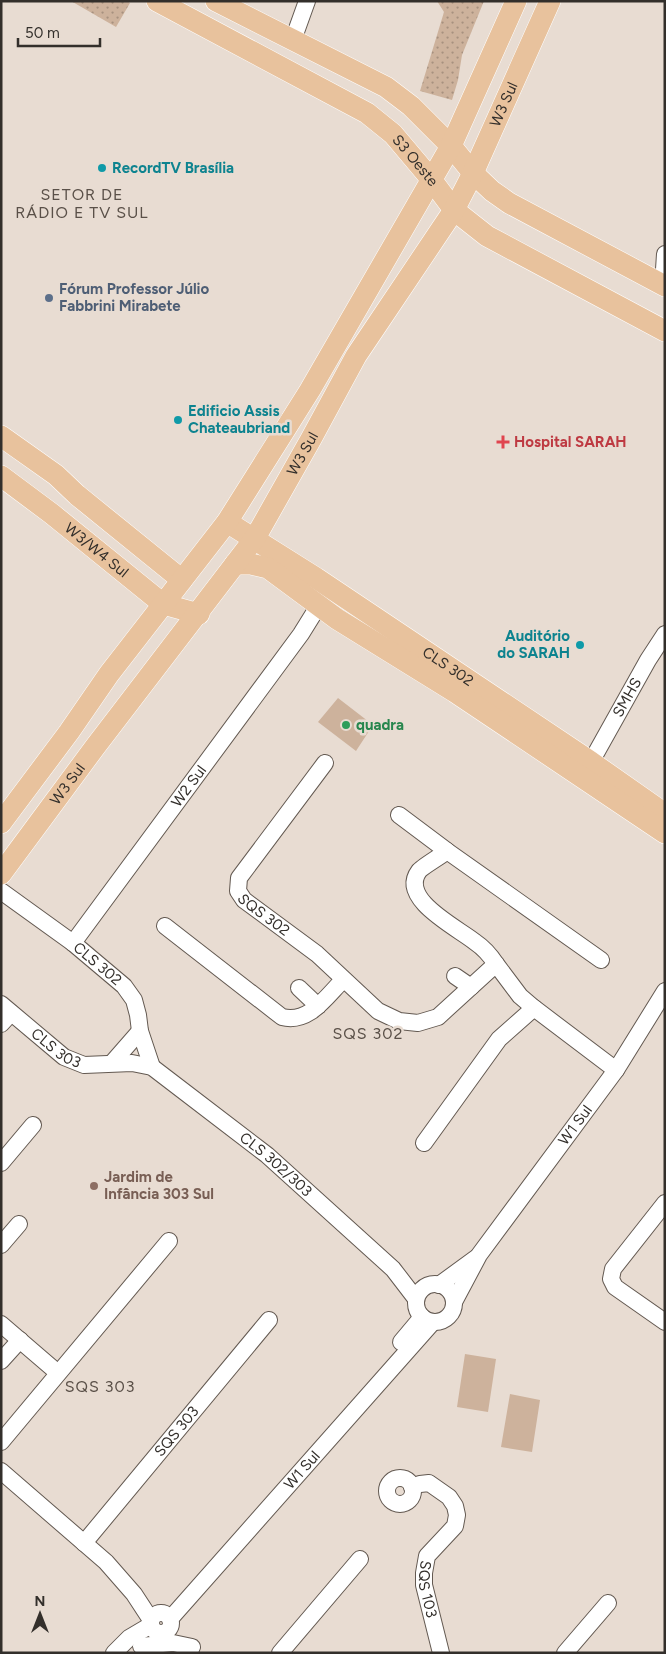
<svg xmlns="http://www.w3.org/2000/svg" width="666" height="1654" font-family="Figtree,sans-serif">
<defs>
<pattern id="grass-dots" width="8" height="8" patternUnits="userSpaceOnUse" patternTransform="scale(1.25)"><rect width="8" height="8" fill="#cdb29c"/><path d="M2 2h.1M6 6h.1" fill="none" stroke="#a7917f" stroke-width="1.8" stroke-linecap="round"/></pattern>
</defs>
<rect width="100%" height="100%" fill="#e8dcd2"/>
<path fill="url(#grass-dots)" d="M 71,1 L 127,1 L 130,3 L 116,27 Z
M 437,1 L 484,1 L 462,55 L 458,80 L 452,100 L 420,91 L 444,12 Z"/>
<path fill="#cdb29c" d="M 338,698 L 373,725 L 356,751 L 318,722 Z
M 465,1354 L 496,1359 L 488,1412 L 457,1407 Z
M 510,1394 L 540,1400 L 532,1452 L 501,1447 Z"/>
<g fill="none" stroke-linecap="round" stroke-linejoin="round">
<g stroke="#635951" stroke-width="18">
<g id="minor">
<path d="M 293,40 L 307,1"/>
<path d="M 663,285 L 665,254"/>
<path id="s1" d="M 591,762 L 648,660 L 665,634"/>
<path id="s2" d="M 325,763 L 239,878 L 238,891 L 244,900 L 317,954 L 378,1011 L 399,1021 L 418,1023 L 438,1017 L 496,964 L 520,996 L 534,1008 L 616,1070"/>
<path d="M 399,815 L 447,851 L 601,960"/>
<path d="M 447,851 C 441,856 422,867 419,871 C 398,899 458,928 475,942 C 484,948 490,955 496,964"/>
<path id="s3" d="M 1,891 L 73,943 L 124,986 L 134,1000 L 138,1015 L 140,1031 L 152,1067"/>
<path d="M 165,926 L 282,1017 C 309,1024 326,997 343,980"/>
<path id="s4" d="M 73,943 L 301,634 L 319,605"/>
<path d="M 455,976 L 471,987"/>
<path d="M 299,988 L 318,1006"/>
<path id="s5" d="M 1,1004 L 64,1057 L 84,1065 L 132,1063 L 152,1067 L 267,1155 L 393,1269 L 416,1299"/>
<path d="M 1,1024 L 11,1013"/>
<path d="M 112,1063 L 140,1031"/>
<path d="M 424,1143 L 499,1039 L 534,1008"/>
<path d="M 1,1163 L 33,1125"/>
<path d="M 665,1203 L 613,1269 L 611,1279 L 615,1287 L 665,1322"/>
<path d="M 1,1245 L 19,1224"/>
<circle cx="435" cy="1303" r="19"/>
<path d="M 439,1285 L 476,1258"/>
<path id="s6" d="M 454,1302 L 479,1255 L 616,1070 L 665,991"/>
<path d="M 1,1324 L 58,1373"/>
<path d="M 401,1342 L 422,1317"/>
<path d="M 1,1361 L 20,1340"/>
<path d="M 1,1442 L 169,1241"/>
<path d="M 1,1471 L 106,1562 L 134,1594 L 151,1620"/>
<circle cx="400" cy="1491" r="13"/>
<path id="s7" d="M 412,1487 L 420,1484 L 429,1483 L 449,1497 L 455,1506 L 457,1515 L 455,1526 L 427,1556 L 424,1573 L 424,1585 L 441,1653"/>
<path id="s8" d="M 84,1543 L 269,1320"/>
<circle cx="161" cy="1623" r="10"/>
<path id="s9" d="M 170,1619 L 433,1322"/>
<path d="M 141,1646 L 173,1643 L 192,1647"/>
<path d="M 114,1653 L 129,1638 L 151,1625"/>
<path d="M 280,1653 L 360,1559"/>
<path d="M 565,1653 L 608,1603"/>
</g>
</g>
<g stroke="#fff" stroke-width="22">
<g id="major">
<path id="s10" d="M 157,1 L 367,113 L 393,134 L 431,179 L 454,210 L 487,236 L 665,331"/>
<path d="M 216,1 L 386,87 L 411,106 L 451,146 L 473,173 L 492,191 L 509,203 L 665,286"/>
<path d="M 1,436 L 56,475 L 77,495 L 182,580"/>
<path id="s11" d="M 1,476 L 52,514 L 163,604 L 199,614"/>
<path id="s12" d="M 227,522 L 316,578 L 591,762 L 665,814"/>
<path d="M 235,564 L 251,564 L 268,568 L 337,619 L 455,692 L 665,833"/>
<path d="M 1,823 L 69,732 L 109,674 L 227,522 L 310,390 L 451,146 L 516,1"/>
<path id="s13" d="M 1,874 L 95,747 L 255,538 L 311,439 L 356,356 L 454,210 L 473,173 L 550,1"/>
</g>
</g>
<use href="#minor" stroke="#fff" stroke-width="16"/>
<use href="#major" stroke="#e8c29d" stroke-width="21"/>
</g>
<g fill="#0f9aa8" stroke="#e8dcd2" stroke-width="2">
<circle cx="102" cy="168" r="5"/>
<circle cx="178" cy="420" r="5"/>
<circle cx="580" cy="645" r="5"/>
</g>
<circle fill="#5c6f8a" stroke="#e8dcd2" stroke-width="2" cx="49" cy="298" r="5"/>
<path fill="#e0444e" stroke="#e8dcd2" stroke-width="2" d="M500.5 434.5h5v5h5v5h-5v5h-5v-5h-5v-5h5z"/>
<circle fill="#2e9e5b" stroke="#e8dcd2" stroke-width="2" cx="346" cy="725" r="5"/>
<circle fill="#8d6e63" stroke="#e8dcd2" stroke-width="2" cx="94" cy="1186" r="5"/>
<g text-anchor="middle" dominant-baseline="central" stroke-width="5" stroke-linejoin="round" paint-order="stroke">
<g font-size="15" fill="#332f2b" stroke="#e8dcd2">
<text stroke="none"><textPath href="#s13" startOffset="922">W3 Sul</textPath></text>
<text stroke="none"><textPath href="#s10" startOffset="306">S3 Oeste</textPath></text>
<text stroke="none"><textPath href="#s13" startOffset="518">W3 Sul</textPath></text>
<text stroke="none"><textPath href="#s11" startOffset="121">W3/W4 Sul</textPath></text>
<text stroke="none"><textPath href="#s12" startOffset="264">CLS 302</textPath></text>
<text stroke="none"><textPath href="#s1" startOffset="74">SMHS</textPath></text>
<text stroke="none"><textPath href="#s13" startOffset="112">W3 Sul</textPath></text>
<text stroke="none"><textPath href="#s4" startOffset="195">W2 Sul</textPath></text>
<text stroke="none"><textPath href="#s2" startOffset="192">SQS 302</textPath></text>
<text stroke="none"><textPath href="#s3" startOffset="121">CLS 302</textPath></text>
<text stroke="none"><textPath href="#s5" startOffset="71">CLS 303</textPath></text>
<text stroke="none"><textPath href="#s6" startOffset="215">W1 Sul</textPath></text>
<text stroke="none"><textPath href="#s5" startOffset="330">CLS 302/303</textPath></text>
<text stroke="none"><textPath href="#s8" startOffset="145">SQS 303</textPath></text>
<text stroke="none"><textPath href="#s9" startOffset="199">W1 Sul</textPath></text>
<text stroke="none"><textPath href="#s7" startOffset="148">SQS 103</textPath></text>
</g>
<g font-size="15" font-weight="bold" fill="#0d838f" stroke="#e8dcd2" text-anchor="start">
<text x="112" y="168">RecordTV Brasília</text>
<text x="188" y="411">Edificio Assis<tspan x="188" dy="17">Chateaubriand</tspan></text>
<text x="570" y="636" text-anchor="end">Auditório<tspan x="570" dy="17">do SARAH</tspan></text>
</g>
<g font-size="15" font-weight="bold" fill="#4e5e75" stroke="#e8dcd2" text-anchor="start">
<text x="59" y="289">Fórum Professor Júlio<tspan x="59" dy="17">Fabbrini Mirabete</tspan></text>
</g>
<g font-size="15" font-weight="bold" fill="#be3a42" stroke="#e8dcd2" text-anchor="start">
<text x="514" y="442">Hospital SARAH</text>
</g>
<g font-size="15" font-weight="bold" fill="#27864d" stroke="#e8dcd2" text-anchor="start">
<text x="356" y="725">quadra</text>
</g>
<g font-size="15" font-weight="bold" fill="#785e54" stroke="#e8dcd2" text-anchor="start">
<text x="104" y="1177">Jardim de<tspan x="104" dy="17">Infância 303 Sul</tspan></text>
</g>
<g font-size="16" letter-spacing="1" fill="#5a5048" stroke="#e8dcd2">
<text x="82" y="194">SETOR DE<tspan x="82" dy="18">RÁDIO E TV SUL</tspan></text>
<text x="368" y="1033">SQS 302</text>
<text x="100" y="1386">SQS 303</text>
</g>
</g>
<rect width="666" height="1654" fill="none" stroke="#332f2b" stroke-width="5"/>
<g transform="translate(40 1614)" stroke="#e8dcd2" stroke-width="4" paint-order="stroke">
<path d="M0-4L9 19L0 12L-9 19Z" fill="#332f2b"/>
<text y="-8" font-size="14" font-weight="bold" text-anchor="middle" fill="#332f2b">N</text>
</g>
<path d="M18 38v8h82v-8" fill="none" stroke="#332f2b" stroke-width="2.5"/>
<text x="25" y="38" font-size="15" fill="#332f2b" stroke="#e8dcd2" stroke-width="4" paint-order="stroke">50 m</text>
</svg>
